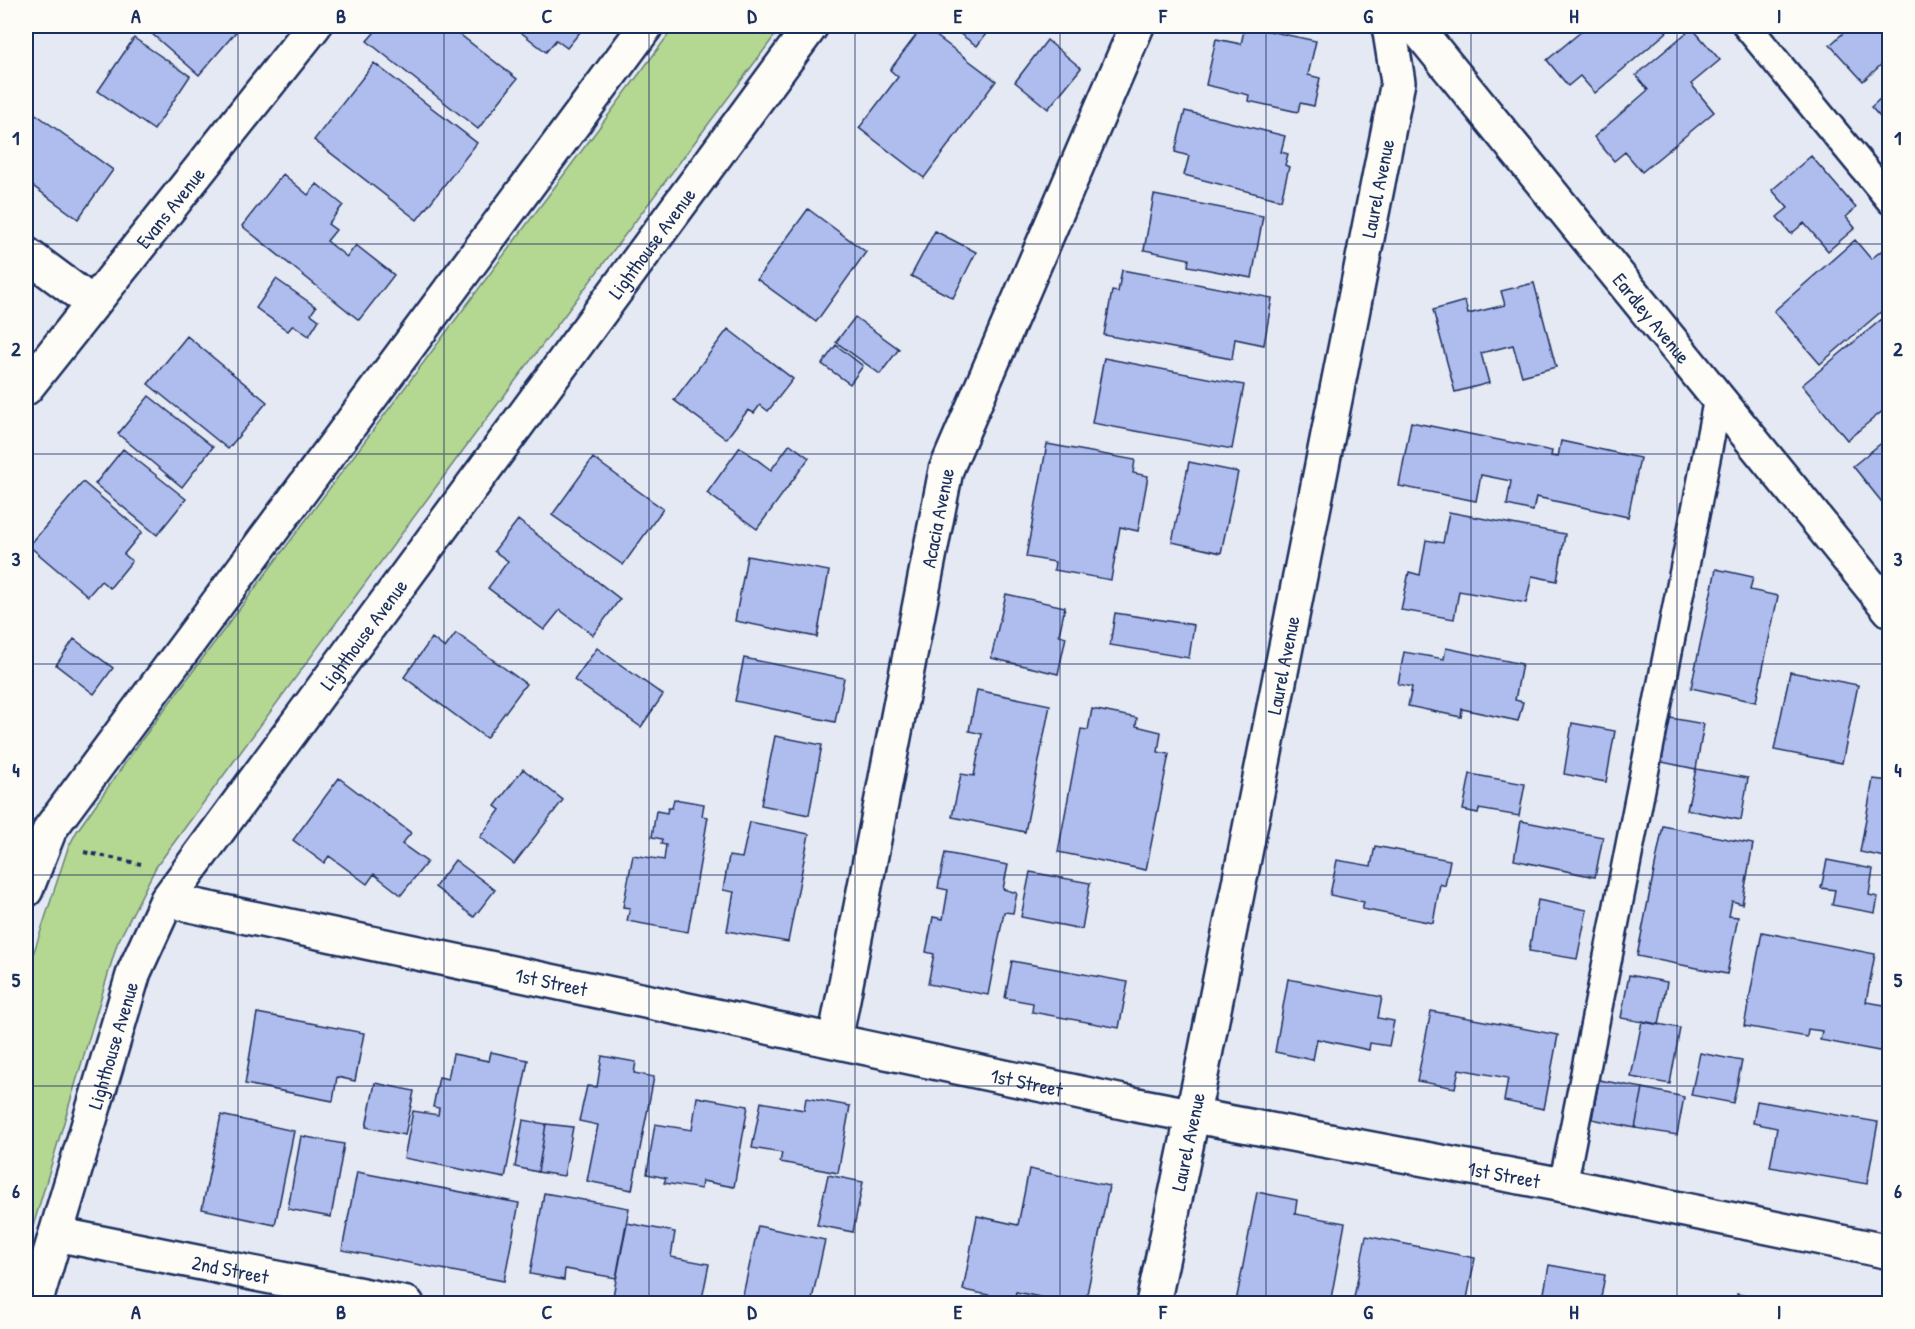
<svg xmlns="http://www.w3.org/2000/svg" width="1915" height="1329" font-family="'Patrick Hand',sans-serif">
<rect width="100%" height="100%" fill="#e5e9f4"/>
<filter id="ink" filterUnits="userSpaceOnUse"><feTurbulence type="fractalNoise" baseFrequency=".0167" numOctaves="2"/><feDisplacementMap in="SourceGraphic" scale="12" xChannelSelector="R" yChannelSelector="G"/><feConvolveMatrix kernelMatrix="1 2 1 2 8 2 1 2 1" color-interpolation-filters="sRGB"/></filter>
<g filter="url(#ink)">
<path fill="#b4d791" stroke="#688378" stroke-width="1.5" d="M 675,26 L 782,26 L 464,449 L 156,867 L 117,944 L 26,1250 L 26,976 L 68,848 L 77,831 L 140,742 Z"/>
<path fill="#aebded" stroke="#1b2f5e" stroke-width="1.5" d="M 143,26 L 241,26 L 199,75 Z
M 380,26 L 387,26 L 393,31 L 397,26 L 449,26 L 517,79 L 478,129 L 367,41 Z
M 513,26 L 585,26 L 567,48 L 556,40 L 546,52 Z
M 923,26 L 996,81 L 924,178 L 859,128 L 898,77 L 890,70 Z
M 949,26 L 992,26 L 977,46 Z
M 1245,26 L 1316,41 L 1308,75 L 1320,78 L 1314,106 L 1300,103 L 1298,112 L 1248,101 L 1249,95 L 1206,85 L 1216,39 L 1241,44 Z
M 1588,26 L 1661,26 L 1667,32 L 1595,93 L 1580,76 L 1568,86 L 1547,60 Z
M 1851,26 L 1890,26 L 1890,57 L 1863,81 L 1830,45 Z
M 1692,28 L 1720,60 L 1691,84 L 1714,112 L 1642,172 L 1625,152 L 1614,161 L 1594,137 L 1648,90 L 1636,75 Z
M 134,38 L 190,76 L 154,130 L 98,91 Z
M 1047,40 L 1081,68 L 1048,109 L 1015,82 Z
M 374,63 L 477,143 L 417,220 L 314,140 Z
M 1890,90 L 1890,128 L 1871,107 Z
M 26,107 L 113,170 L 78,219 L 26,181 Z
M 1185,111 L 1285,136 L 1281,152 L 1288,154 L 1285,165 L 1289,167 L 1281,200 L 1184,175 L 1189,156 L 1175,152 Z
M 1811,156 L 1856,208 L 1846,217 L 1855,228 L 1828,251 L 1804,223 L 1791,234 L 1777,217 L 1788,208 L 1772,190 Z
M 283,174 L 308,195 L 317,184 L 343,205 L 328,224 L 336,230 L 327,241 L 347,257 L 356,245 L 394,275 L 359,320 L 242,226 Z
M 1154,195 L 1263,216 L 1252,278 L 1188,266 L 1189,259 L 1144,250 Z
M 808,209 L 866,252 L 816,322 L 757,279 Z
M 935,231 L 976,252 L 953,298 L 911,276 Z
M 1855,240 L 1871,259 L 1890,244 L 1890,304 L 1820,364 L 1774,311 Z
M 1122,270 L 1272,298 L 1264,345 L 1235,339 L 1232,359 L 1104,335 L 1112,291 L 1118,292 Z
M 276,279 L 316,307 L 311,314 L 319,320 L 309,336 L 293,325 L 288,331 L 256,308 Z
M 1534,283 L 1556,367 L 1522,376 L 1513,345 L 1481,353 L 1489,383 L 1455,392 L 1433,310 L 1465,301 L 1468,314 L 1505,305 L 1501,291 Z
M 855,317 L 899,349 L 880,374 L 836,342 Z
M 1882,319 L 1890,328 L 1890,405 L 1847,440 L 1802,385 Z
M 728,329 L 793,379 L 768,411 L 760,405 L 754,413 L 748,410 L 726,439 L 674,400 Z
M 187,336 L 267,402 L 228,449 L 148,384 Z
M 836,345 L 863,366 L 850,384 L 822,364 Z
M 1104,358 L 1244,385 L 1232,449 L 1092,423 Z
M 149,396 L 213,447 L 182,487 L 118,434 Z
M 1411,422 L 1552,451 L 1551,456 L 1558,457 L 1561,441 L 1640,458 L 1628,517 L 1536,497 L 1533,511 L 1507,505 L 1511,481 L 1481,475 L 1476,501 L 1399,486 Z
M 1890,436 L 1890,510 L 1889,511 L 1853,466 Z
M 790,444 L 809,458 L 757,529 L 707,493 L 740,447 L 771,470 Z
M 1047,444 L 1135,460 L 1133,473 L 1148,476 L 1138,531 L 1120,527 L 1111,580 L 1054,570 L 1055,562 L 1026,557 Z
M 123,449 L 186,499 L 157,535 L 95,484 Z
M 593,458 L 663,509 L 623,565 L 552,515 Z
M 1189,462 L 1238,472 L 1221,553 L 1172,542 Z
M 83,482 L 142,532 L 124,554 L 132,561 L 110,588 L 101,581 L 88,596 L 29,546 Z
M 1449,512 L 1565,534 L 1557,581 L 1532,576 L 1526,603 L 1459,591 L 1454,619 L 1401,610 L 1409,572 L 1420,575 L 1426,540 L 1443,543 Z
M 518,520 L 620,599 L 593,635 L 560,610 L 544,630 L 488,588 L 508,561 L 494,551 Z
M 747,556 L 829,571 L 817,637 L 735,621 Z
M 1716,569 L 1753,577 L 1750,590 L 1778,596 L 1756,702 L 1691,688 Z
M 1006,594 L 1065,607 L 1059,635 L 1066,637 L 1058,674 L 991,658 Z
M 1115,613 L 1194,625 L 1189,658 L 1110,645 Z
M 456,633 L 526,684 L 486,738 L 404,677 L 432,638 L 445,648 Z
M 74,639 L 113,668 L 94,694 L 56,665 Z
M 597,648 L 663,695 L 641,727 L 574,680 Z
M 1446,648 L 1522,664 L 1515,700 L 1523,702 L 1518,721 L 1462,709 L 1461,717 L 1408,706 L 1412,687 L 1398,684 L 1404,652 L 1444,659 Z
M 744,658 L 844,678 L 835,722 L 735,701 Z
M 1790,672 L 1858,685 L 1842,763 L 1774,750 Z
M 977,690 L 1050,705 L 1025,832 L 952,817 L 961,774 L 974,776 L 982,734 L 969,731 Z
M 1092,709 L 1137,718 L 1136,726 L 1161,732 L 1158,752 L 1169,754 L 1146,870 L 1058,852 L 1081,729 L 1088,730 Z
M 1665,717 L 1704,724 L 1696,769 L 1657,761 Z
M 1572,723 L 1615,731 L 1606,782 L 1564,774 Z
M 775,736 L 822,745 L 809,815 L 761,805 Z
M 523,769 L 563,800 L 514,864 L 480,837 L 500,810 L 495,806 Z
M 1696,769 L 1748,778 L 1741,820 L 1687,810 Z
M 1470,774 L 1525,784 L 1519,816 L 1479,809 L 1478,813 L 1463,810 Z
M 339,778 L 411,833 L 402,844 L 427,862 L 401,895 L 374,874 L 367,884 L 329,856 L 324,863 L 293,840 Z
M 1873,779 L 1890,781 L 1890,858 L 1860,852 Z
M 674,799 L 704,804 L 702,816 L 708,817 L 688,932 L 627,921 L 630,908 L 623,907 L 633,855 L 664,860 L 666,845 L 661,844 L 662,839 L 652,837 L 656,811 L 667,813 L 668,808 L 672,808 Z
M 1521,821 L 1603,837 L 1595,877 L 1514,860 Z
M 750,822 L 809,834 L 788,942 L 727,931 L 734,892 L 723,890 L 729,856 L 742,858 Z
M 1663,826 L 1753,844 L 1742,904 L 1732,901 L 1729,916 L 1738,917 L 1727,974 L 1637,956 Z
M 1375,846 L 1450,860 L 1445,886 L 1440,884 L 1433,923 L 1362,909 L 1364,902 L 1330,895 L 1337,860 L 1371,866 Z
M 945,853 L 1008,865 L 1003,889 L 1017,893 L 1013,913 L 1004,912 L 988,995 L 928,984 L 934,954 L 926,952 L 933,917 L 943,919 L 948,890 L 938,888 Z
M 455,860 L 495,890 L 474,917 L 435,887 Z
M 1827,860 L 1873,869 L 1869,895 L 1878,897 L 1875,913 L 1832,905 L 1835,890 L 1821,888 Z
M 1030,872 L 1090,883 L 1082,929 L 1021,917 Z
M 1538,900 L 1587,910 L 1577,959 L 1529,951 Z
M 1762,932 L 1875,954 L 1866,1002 L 1890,1006 L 1890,1053 L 1820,1040 L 1822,1031 L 1808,1029 L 1807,1037 L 1744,1026 Z
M 1012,961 L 1128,982 L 1119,1028 L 1032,1012 L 1033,1003 L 1005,998 Z
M 1629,975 L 1667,982 L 1659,1025 L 1621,1018 Z
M 1288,979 L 1382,997 L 1378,1018 L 1394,1021 L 1389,1046 L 1370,1043 L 1369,1050 L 1317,1039 L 1313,1060 L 1275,1052 Z
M 1431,1011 L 1558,1035 L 1544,1109 L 1504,1101 L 1508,1078 L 1459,1069 L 1455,1088 L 1417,1081 Z
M 257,1013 L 364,1033 L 355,1081 L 337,1077 L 333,1101 L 245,1084 Z
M 1642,1021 L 1680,1028 L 1670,1084 L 1631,1077 Z
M 491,1052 L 528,1060 L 505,1178 L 404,1158 L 413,1111 L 438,1115 L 439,1108 L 433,1107 L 439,1077 L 448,1079 L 453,1054 L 489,1061 Z
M 1700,1053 L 1742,1061 L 1733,1103 L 1691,1095 Z
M 602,1056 L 636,1062 L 634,1073 L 654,1077 L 632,1190 L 587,1181 L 598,1125 L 579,1121 L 587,1086 L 597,1087 Z
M 1599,1080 L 1643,1088 L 1635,1128 L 1592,1119 Z
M 375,1083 L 414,1091 L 405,1135 L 366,1127 Z
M 1643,1088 L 1684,1097 L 1677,1135 L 1635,1128 Z
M 697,1097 L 748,1106 L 734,1187 L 702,1181 L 701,1189 L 664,1183 L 666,1178 L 647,1174 L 655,1124 L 692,1130 Z
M 806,1098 L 850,1106 L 838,1173 L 780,1162 L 782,1153 L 752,1148 L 761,1102 L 804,1110 Z
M 1757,1101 L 1878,1122 L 1867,1184 L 1770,1167 L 1777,1128 L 1753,1123 Z
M 221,1115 L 294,1131 L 275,1225 L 202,1209 Z
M 523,1120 L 546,1124 L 538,1172 L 515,1167 Z
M 546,1124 L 573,1127 L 564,1176 L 538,1172 Z
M 301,1136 L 344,1144 L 331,1217 L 288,1209 Z
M 1029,1169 L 1109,1186 L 1085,1304 L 1072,1304 L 1016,1292 L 1014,1300 L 963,1290 L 977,1216 L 1018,1225 Z
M 357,1172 L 519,1203 L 504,1281 L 342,1250 Z
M 828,1175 L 863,1182 L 853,1232 L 817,1225 Z
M 1257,1192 L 1297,1200 L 1295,1214 L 1345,1223 L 1330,1304 L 1245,1304 L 1236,1302 Z
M 544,1193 L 629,1208 L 616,1278 L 565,1269 L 564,1280 L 530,1274 Z
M 627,1223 L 675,1232 L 671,1257 L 709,1264 L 701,1304 L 658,1304 L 613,1296 Z
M 758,1226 L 825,1240 L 811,1304 L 741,1304 Z
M 1366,1236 L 1475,1258 L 1466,1304 L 1353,1303 Z
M 1549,1265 L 1605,1275 L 1600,1304 L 1542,1304 Z
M 1737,1294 L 1786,1304 L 1736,1304 Z
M 1706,1298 L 1731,1303 L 1731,1304 L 1705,1304 Z"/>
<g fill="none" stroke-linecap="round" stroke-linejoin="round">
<g stroke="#1b2f5e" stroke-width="32">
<path id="service" d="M 1747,26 L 1890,200
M 1563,1185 L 1718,398"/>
</g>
<g stroke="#1b2f5e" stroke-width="38">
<g id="minor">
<path d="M 26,254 L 92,303"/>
<path id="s1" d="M 26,388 L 314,26"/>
<path id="s2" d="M 167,900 L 1137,1105 L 1563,1185 L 1890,1252"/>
<path id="s3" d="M 835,1040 L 946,470 L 1137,26"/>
<path id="s4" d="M 56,1234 L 407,1304"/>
<path id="s5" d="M 1153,1304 L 1202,1070 L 1398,82 L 1389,26"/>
</g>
</g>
<g stroke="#1b2f5e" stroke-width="38">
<g id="secondary">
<path id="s6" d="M 1415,26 L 1890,610"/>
<path d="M 26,890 L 50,829 L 646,26"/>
<path id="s7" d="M 35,1304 L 134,972 L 167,900 L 811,26"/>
</g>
</g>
<path stroke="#1b2f5e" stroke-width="4" stroke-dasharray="4.5 4.5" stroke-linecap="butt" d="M 84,852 L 141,864"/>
<use href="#service" stroke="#fdfcf7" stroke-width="27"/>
<use href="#minor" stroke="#fdfcf7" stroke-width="33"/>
<use href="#secondary" stroke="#fdfcf7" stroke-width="33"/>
</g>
</g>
<path fill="none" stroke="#1b2f5e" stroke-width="1.5" stroke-opacity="0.55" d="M 238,26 L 238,1304M 444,26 L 444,1304M 649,26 L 649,1304M 855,26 L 855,1304M 1060,26 L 1060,1304M 1266,26 L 1266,1304M 1471,26 L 1471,1304M 1677,26 L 1677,1304M 26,244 L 1890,244M 26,454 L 1890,454M 26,664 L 1890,664M 26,875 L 1890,875M 26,1086 L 1890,1086"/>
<g text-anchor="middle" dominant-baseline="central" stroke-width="4.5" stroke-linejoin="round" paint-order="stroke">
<g font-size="20" fill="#1b2f5e" stroke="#fdfcf7">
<text stroke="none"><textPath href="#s5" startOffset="1138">Laurel Avenue</textPath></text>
<text stroke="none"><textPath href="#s1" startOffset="231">Evans Avenue</textPath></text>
<text stroke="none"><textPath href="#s7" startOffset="1242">Lighthouse Avenue</textPath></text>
<text stroke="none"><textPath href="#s6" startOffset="376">Eardley Avenue</textPath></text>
<text stroke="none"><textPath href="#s3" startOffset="532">Acacia Avenue</textPath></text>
<text stroke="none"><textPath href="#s7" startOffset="756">Lighthouse Avenue</textPath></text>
<text stroke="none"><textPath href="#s5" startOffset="652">Laurel Avenue</textPath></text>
<text stroke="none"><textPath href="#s2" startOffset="393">1st Street</textPath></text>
<text stroke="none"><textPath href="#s7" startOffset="270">Lighthouse Avenue</textPath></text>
<text stroke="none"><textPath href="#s2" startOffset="879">1st Street</textPath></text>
<text stroke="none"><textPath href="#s5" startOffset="166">Laurel Avenue</textPath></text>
<text stroke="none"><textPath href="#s2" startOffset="1365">1st Street</textPath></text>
<text stroke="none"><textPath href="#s4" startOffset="178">2nd Street</textPath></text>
</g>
</g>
<rect width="1915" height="1329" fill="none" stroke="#fdfcf7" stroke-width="66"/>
<rect x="33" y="33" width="1849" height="1263" fill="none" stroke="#1b2f5e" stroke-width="2"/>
<g font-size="20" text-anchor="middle" font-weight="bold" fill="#1b2f5e">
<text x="136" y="23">A</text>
<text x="341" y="23">B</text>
<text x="547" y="23">C</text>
<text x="752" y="23">D</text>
<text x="958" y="23">E</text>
<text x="1163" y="23">F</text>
<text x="1368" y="23">G</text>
<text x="1574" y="23">H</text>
<text x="1779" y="23">I</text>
<text x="16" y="145">1</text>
<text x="1898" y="145">1</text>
<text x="16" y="356">2</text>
<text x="1898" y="356">2</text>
<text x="16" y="566">3</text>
<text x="1898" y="566">3</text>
<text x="16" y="777">4</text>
<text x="1898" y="777">4</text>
<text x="16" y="987">5</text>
<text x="1898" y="987">5</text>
<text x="16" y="1198">6</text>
<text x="1898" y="1198">6</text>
<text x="136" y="1319">A</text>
<text x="341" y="1319">B</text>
<text x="547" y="1319">C</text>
<text x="752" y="1319">D</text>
<text x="958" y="1319">E</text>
<text x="1163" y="1319">F</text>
<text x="1368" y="1319">G</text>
<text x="1574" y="1319">H</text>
<text x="1779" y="1319">I</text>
</g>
</svg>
